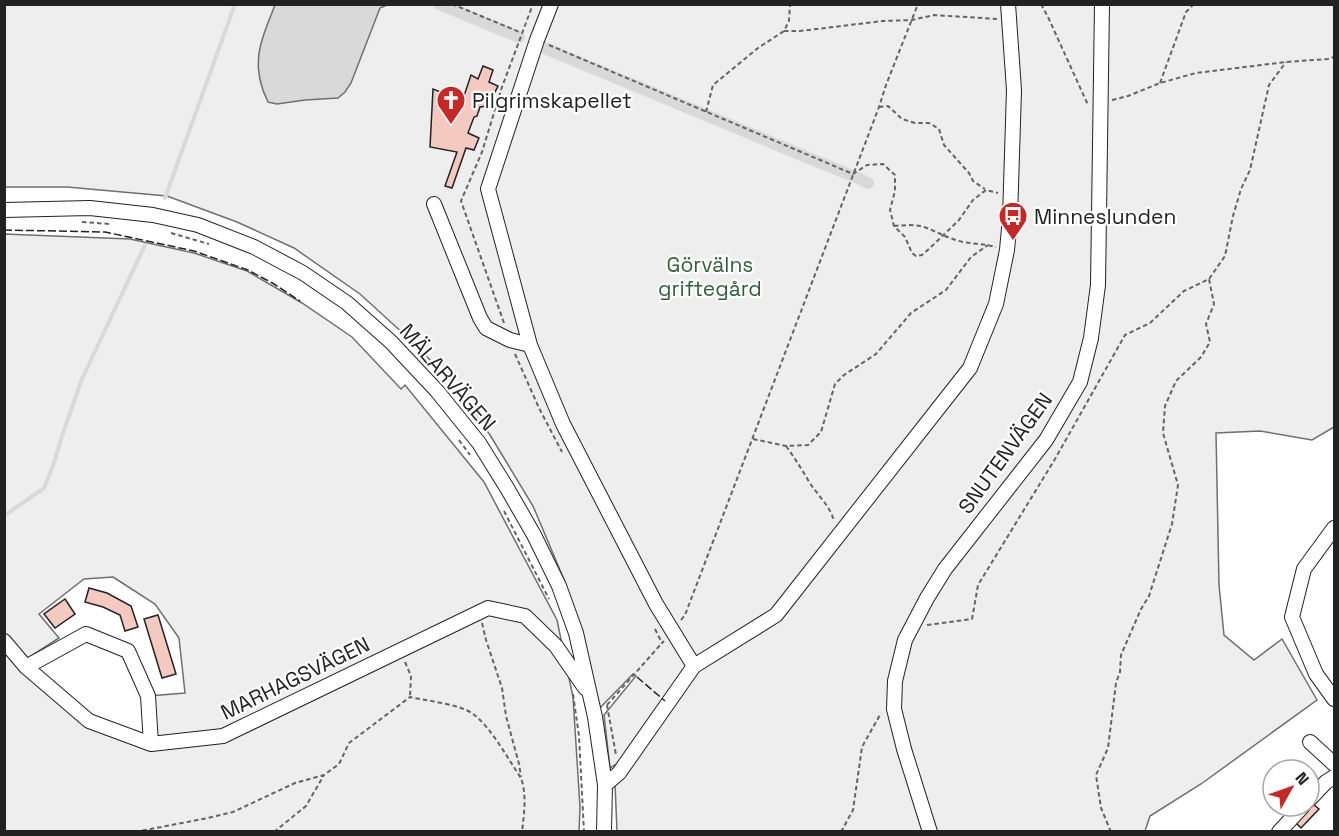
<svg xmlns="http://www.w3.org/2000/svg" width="1339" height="836" font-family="'Space Grotesk',sans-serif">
<rect width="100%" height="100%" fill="#fff"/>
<path fill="#eee" stroke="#6f6f6f" stroke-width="1.5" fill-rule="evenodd" d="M 5,5 L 1334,5 L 1334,427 L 1312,440 L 1260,431 L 1216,433 L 1219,585 L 1224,635 L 1254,660 L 1282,639 L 1317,700 L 1201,784 L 1150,816 L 1145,831 L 617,831 L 615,784 L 620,762 L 610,768 L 604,715 L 636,676 L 633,674 L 597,711 L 595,711 L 565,582 L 533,506 L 490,435 L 458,390 L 417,346 L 360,294 L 294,248 L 237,222 L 167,196 L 67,187 L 5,187 Z
M 4,234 L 130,239 L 194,253 L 247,271 L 302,303 L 352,337 L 401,389 L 405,385 L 484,482 L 557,620 L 573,697 L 580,807 L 579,831 L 5,831 ZM 113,577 L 155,604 L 179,638 L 185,693 L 148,696 L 150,739 L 91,716 L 26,659 L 59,638 L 39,614 L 84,579 Z"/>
<path fill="#d9d9d9" stroke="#6f6f6f" stroke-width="1.5" d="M 275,5 L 387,5 L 380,8 L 351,83 L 345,92 L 338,98 L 305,100 L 277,104 L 268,102 C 249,64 261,41 275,5 Z"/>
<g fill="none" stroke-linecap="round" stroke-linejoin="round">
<path stroke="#d9d9d9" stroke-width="4" d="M 165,198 L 235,4
M 4,517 L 8,513 L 44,488 L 53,466 L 62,436 L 82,379 L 145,245"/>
<path stroke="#d9d9d9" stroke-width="12" d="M 439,4 L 519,37
M 542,47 L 850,175
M 856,177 L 868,183"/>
</g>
<path fill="#f3c9c0" stroke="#222" stroke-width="1.5" d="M 483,66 L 493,70 L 489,82 L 498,86 L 488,106 L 480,107 L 477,116 L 474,117 L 468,133 L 479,138 L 474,150 L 466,148 L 452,188 L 445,186 L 457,152 L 430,147 L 433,89 L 441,92 L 442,94 L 457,98 L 464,96 L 471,75 L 478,79 Z
M 89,588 L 107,593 L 131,606 L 138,627 L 125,631 L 120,615 L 103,607 L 85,602 Z
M 65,599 L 75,614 L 55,628 L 44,614 Z
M 158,615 L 176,674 L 162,678 L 144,619 Z
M 1313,804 L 1319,809 L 1301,828 L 1296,823 Z"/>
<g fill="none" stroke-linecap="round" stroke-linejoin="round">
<g stroke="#222" stroke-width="16">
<path id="minor" d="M 551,4 L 537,40 L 488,189 L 530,345 L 563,424 L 656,604 L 694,666
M 434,204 L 480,318 L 486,328 L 510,340 L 530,345
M 4,210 L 90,208 L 153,215 L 198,225 L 254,247 L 303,273 L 347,303 L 391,342 L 437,391 L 479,443 L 507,488 L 534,535 L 559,586 L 576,633 L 595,717 L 605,785 L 604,832
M 1334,528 L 1304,569 L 1292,617 L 1316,674 L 1334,699
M 4,641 L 26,667 L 89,721 L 151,744 L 223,736 L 488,608 L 525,616 L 556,646 L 585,688
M 26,667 L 86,634 L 128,651 L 148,696 L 151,744
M 1310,742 L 1334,764
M 605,785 L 619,773 L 694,666 L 776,615 L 970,368 L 996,304 L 1007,250 L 1010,218 L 1014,90 L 1008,4
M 1309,800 L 1326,782 L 1334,777
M 930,832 L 904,749 L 894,709 L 895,681 L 905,640 L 927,598 L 945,569 L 1046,440 L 1080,382 L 1091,338 L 1098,285 L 1102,4
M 1279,832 L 1303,806"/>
</g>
<path stroke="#646464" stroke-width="2" stroke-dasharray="4.5 3" stroke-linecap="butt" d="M 452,4 L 522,33
M 1041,4 L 1048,17 L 1088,105
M 784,31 L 800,31 L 883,21 L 912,20 L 934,15 L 997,19
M 549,45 L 853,174 L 867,165 L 883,164 L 895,175 L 895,191 L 890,210 L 894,226 L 905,237 L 912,253 L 916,256 L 922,255 L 930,248 L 959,220 L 973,200 L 986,190 L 998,193
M 1160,83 L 1186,12 L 1194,4
M 1112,100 L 1128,96 L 1160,83 L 1196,73 L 1286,62 L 1328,59 L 1334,57
M 879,107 L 888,106 L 902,119 L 915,123 L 929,123 L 939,129 L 944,145 L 969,173 L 973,181 L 985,189
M 706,112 L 713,85 L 758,48 L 784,31 L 789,21 L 790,4
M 82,222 L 110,224
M 894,226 C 905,225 917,224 927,228 C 939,233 950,239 963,242 C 974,244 985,244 996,247
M 171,233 L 209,244
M 504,323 L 461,201 L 482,152 L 502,87 L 533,4
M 515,354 L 539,408 L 562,452
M 753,439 L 786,446 L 808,445 L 821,432 L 835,384 L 844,375 L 876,354 L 911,313 L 946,290 L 971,257 L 988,245
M 459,440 L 470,455
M 786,446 C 794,457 801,468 808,480 C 816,494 830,505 834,521
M 504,511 L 549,599
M 681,620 L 685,615 L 879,107 L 886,85 L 918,4
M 482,623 L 486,640 L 502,688 L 506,716 L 519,764 L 521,777
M 927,625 L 972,619 L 978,585 L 1055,459 L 1125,335 L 1150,323 L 1184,291 L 1209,279 L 1225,256 L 1233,216 L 1241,189 L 1250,170 L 1269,85 L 1286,62
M 655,629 L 662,643 L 664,641
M 405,662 L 411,676 L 410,697
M 573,694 L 579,736 L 584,832
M 607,705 L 616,755
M 607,705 L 662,643
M 135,832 L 208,818 L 233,812 L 295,783 L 324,775 L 339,764 L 349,743 L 410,697 C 427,701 460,704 473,714 C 491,727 508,759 521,778 C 527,795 524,814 522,832
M 274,832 L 306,806 L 324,775
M 841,832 L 853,810 L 862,747 L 881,713
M 1111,832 L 1101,808 L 1096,775 L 1108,748 L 1116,683 L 1120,672 L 1121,655 L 1141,609 L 1149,596 L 1172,524 L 1178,485 L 1163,433 L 1165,406 L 1176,381 L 1201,357 L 1210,342 L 1206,324 L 1214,304 L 1209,279"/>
<use href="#minor" stroke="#fff" stroke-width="14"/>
<path stroke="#222" stroke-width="1.5" stroke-dasharray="8 3" stroke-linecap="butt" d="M 4,230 L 105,232 L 194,251 L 248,270 L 274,284 L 300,301
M 637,677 L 665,701"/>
</g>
<defs>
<g id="church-pin" transform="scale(1.5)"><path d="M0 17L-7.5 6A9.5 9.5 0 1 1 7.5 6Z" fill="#c62828" stroke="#fff"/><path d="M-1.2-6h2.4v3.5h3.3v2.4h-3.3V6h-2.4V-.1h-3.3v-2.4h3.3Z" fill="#fff"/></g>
<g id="bus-pin" transform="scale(1.5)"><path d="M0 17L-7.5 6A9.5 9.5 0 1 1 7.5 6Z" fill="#c62828" stroke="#fff"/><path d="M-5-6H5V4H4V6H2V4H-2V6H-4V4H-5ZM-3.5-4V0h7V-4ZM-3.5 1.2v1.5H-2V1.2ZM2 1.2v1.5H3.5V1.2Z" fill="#fff"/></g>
</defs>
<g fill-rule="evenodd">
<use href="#church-pin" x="451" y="100"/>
<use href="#bus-pin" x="1013" y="216"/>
</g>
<g text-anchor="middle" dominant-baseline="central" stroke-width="4.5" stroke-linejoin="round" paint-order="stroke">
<g font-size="21" fill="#222" stroke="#fff" text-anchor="start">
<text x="472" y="100">Pilgrimskapellet</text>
<text x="1034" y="216">Minneslunden</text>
</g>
<g font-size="21" fill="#2f5e38" stroke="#fff">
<text x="710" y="264">Görvälns<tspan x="710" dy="24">griftegård</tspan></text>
</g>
<g font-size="21" fill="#222" stroke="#fff">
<text transform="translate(448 377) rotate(49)">MÄLARVÄGEN</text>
<text transform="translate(1005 453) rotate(-54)">SNUTENVÄGEN</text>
<text transform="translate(295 678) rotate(-26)">MARHAGSVÄGEN</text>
</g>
</g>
<rect width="1339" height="836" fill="none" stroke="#222222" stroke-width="12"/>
<g transform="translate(1291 788) rotate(50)"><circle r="28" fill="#ffffff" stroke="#a7a7a7" stroke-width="1.5"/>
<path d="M0-4.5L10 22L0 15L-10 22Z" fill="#c62828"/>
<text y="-9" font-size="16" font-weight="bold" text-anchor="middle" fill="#222222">N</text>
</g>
</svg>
